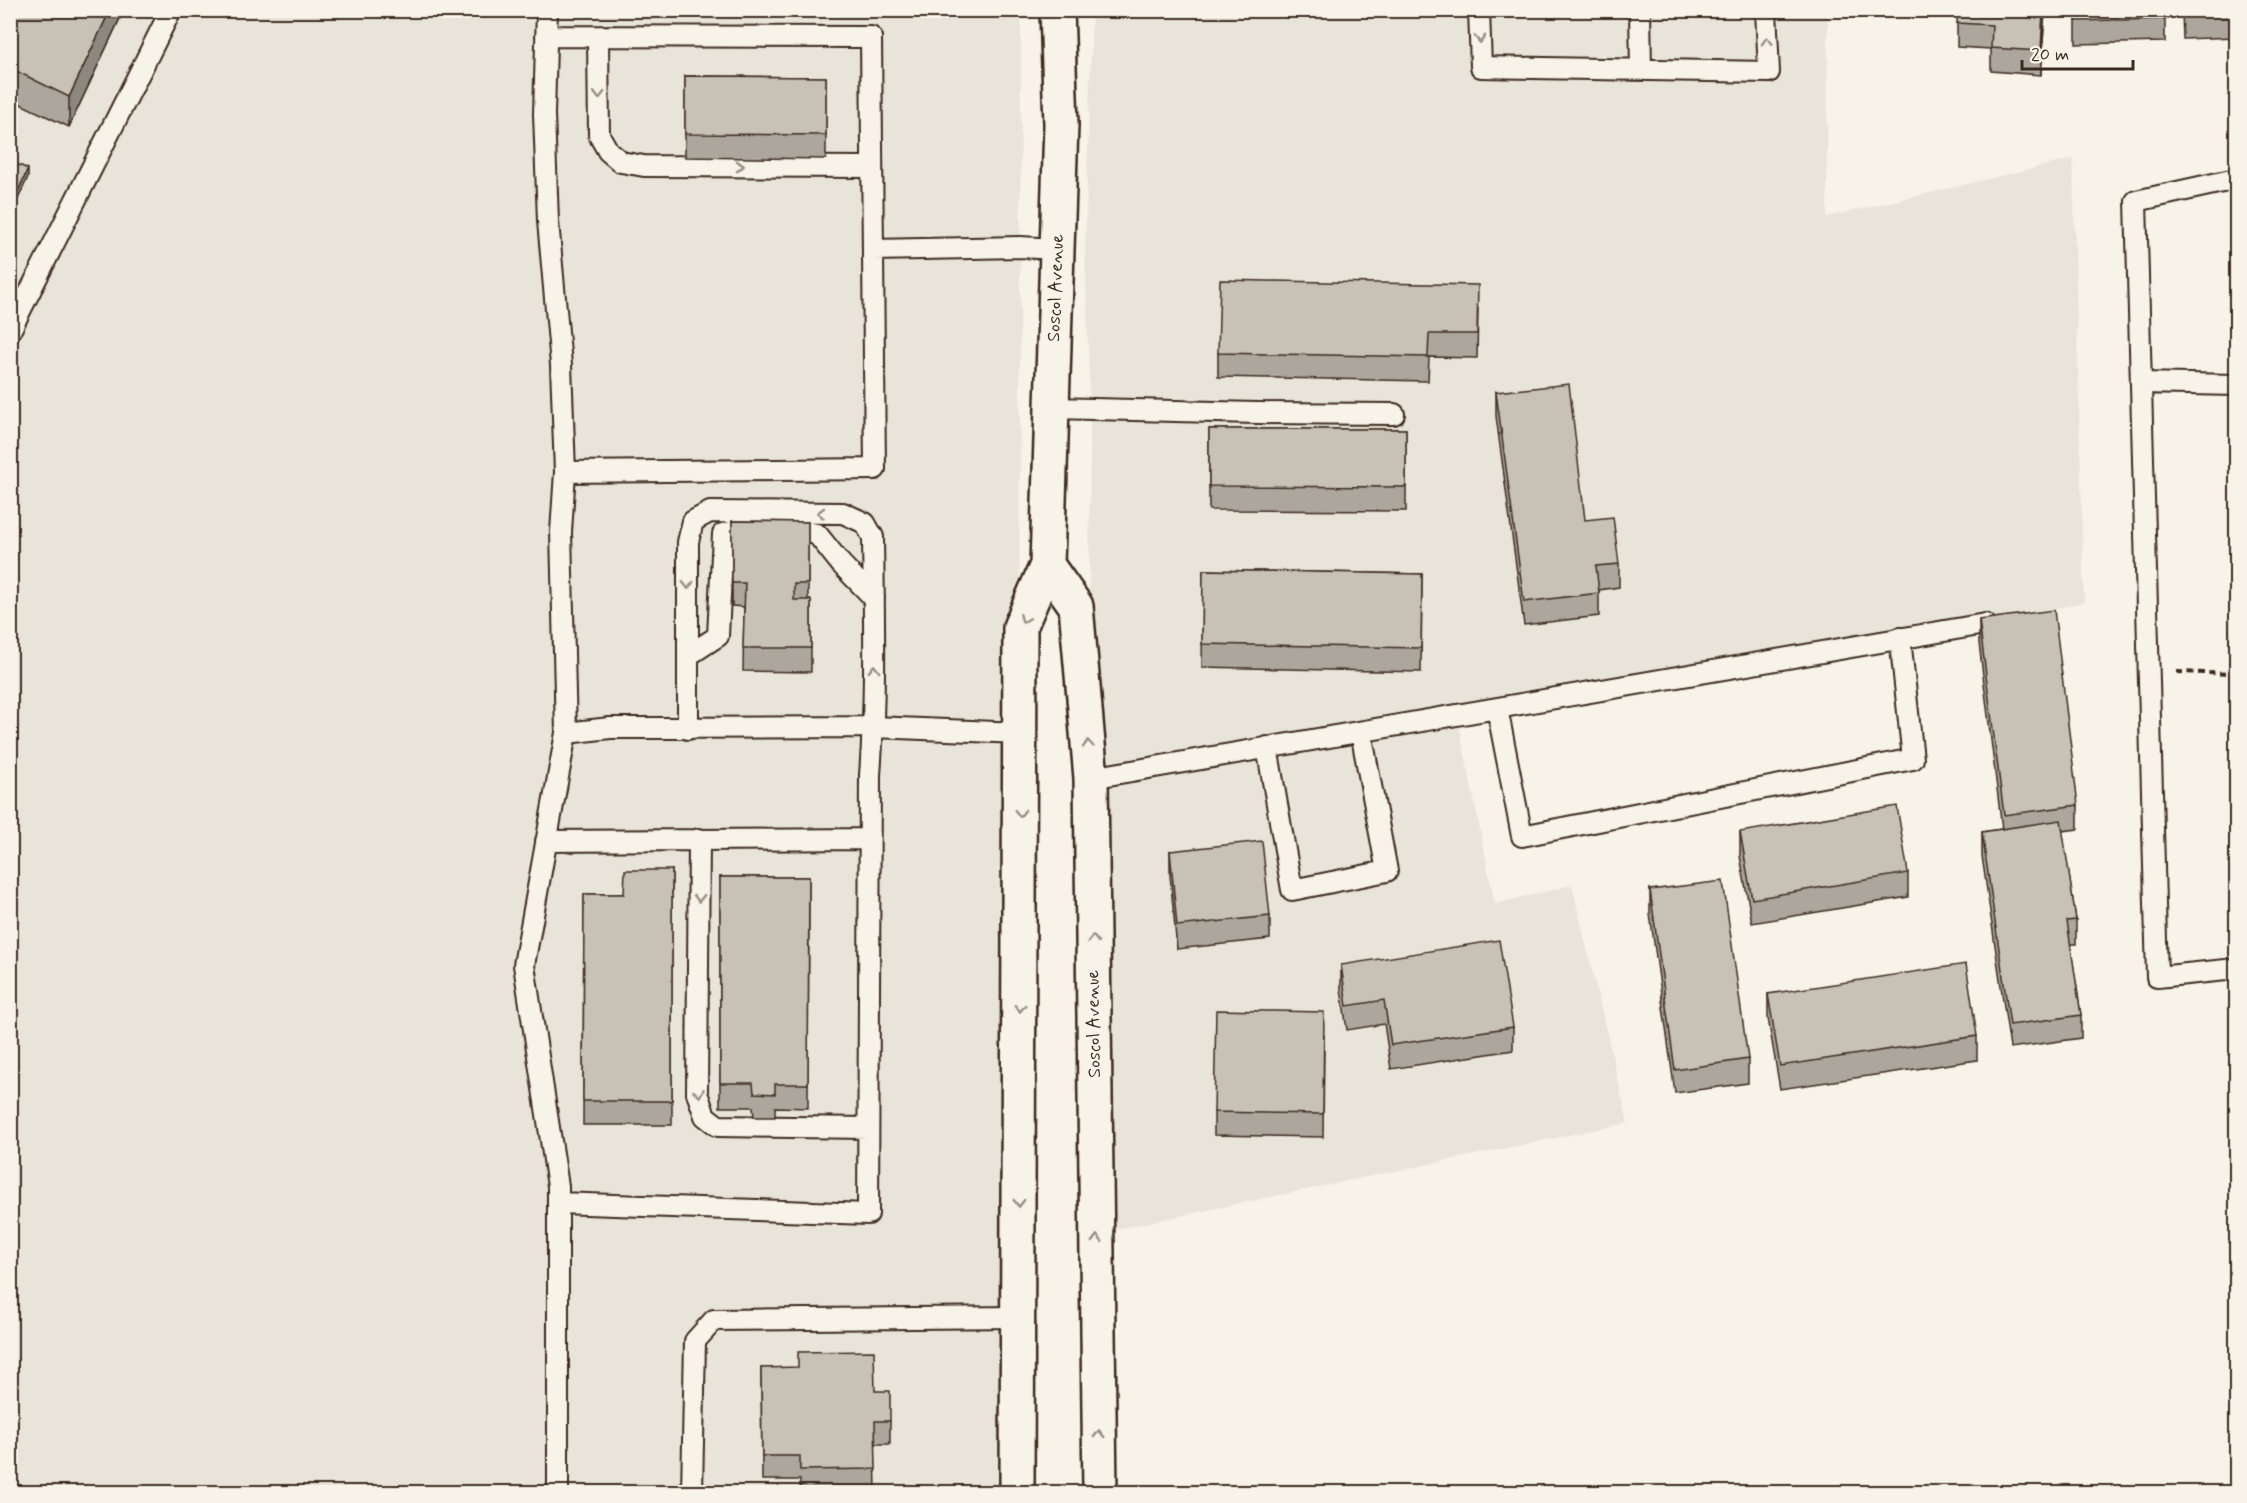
<svg xmlns="http://www.w3.org/2000/svg" width="2247" height="1503" font-family="Mynerve,sans-serif">
<rect width="100%" height="100%" fill="#f7f3e8"/>
<filter id="ink" filterUnits="userSpaceOnUse"><feTurbulence type="fractalNoise" baseFrequency=".0167" numOctaves="2"/><feDisplacementMap in="SourceGraphic" scale="12" xChannelSelector="R" yChannelSelector="G"/><feConvolveMatrix kernelMatrix="1 2 1 2 8 2 1 2 1" color-interpolation-filters="sRGB"/></filter>
<g filter="url(#ink)">
<path fill="#e9e4d9" d="M 10,11 L 1021,11 L 1017,1492 L 11,1492 Z
M 1092,11 L 1828,11 L 1827,217 L 2073,159 L 2084,602 L 1985,624 L 1457,715 L 1495,904 L 1572,885 L 1628,1123 L 1097,1233 L 1089,634 L 1090,409 L 1085,249 Z"/>
<path fill="#dbd6cb" stroke="#8b8074" stroke-width="1.5" d="M 2236,453 L 2236,657 L 2231,657 Z"/>
<g fill="none" stroke-linecap="round" stroke-linejoin="round">
<g stroke="#3b2a1e" stroke-width="24">
<path id="lane" d="M 547,10 L 544,114 L 548,221 L 561,365 L 565,472 L 561,532 L 566,733 L 524,965 L 558,1186 L 558,1492
M 1479,10 L 1481,67 L 1769,72 L 1766,10
M 1640,10 L 1641,70
M 546,36 L 871,37 L 875,469 L 565,472
M 598,37 L 599,135 L 608,151 L 621,162 L 644,166 L 872,167
M 2236,179 L 2136,201 L 2157,977 L 2236,969
M 873,250 L 1020,247 L 1057,249
M 10,331 L 171,10
M 2141,383 L 2236,385
M 1052,408 L 1257,413 L 1394,414
M 689,655 L 718,636 L 723,534 C 753,526 787,528 817,534 L 841,564 L 874,598
M 1497,708 L 1522,836 L 1913,759 L 1900,638
M 566,733 L 610,728 L 874,727 L 1020,733
M 1267,747 L 1292,890 L 1387,871 L 1361,732
M 1091,778 L 1985,624
M 699,839 L 697,1093 L 705,1116 L 718,1126 L 868,1128
M 546,841 L 869,839
M 558,1203 L 868,1214 L 870,775 C 876,696 874,617 873,537 L 865,523 L 843,513 L 710,512 L 693,521 L 688,542 L 688,729
M 692,1492 L 695,1341 L 714,1320 L 1018,1317"/>
</g>
<g stroke="#3b2a1e" stroke-width="38">
<path id="primary" d="M 1047,565 L 1076,606 L 1091,778 L 1100,1492
M 1017,1492 L 1020,627 L 1047,565 L 1061,124 L 1057,10"/>
</g>
<path stroke="#3b2a1e" stroke-width="4" stroke-dasharray="6 4.5" stroke-linecap="butt" d="M 2177,672 L 2236,674"/>
<use href="#lane" stroke="#f7f3e8" stroke-width="20"/>
<use href="#primary" stroke="#f7f3e8" stroke-width="33"/>
</g>
<path fill="#aca69d" stroke="#3b2a1e" stroke-width="1.5" d="M 10,10 L 122,10 L 122,14 L 69,127 L 10,99 Z
M 2045,10 L 2041,75 L 1991,71 L 1991,49 L 1957,47 L 1957,23 Z
M 2076,10 L 2165,10 L 2165,42 L 2076,44 Z
M 2182,10 L 2236,10 L 2236,37 L 2183,39 Z
M 685,76 L 826,77 L 826,159 L 685,157 Z
M 1478,309 L 1477,358 L 1429,357 L 1428,381 L 1218,377 L 1218,353 Z
M 1496,392 L 1585,520 L 1619,564 L 1619,587 L 1599,590 L 1599,616 L 1524,625 L 1496,416 Z
M 1209,429 L 1406,429 L 1406,511 L 1209,510 Z
M 732,521 L 808,522 L 808,600 L 811,600 L 811,672 L 743,671 L 744,607 L 732,606 Z
M 1203,570 L 1422,574 L 1421,672 L 1202,667 Z
M 1979,620 L 2078,805 L 2078,829 L 2062,831 L 2076,920 L 2076,944 L 2070,944 L 2081,1015 L 2081,1038 L 2010,1048 L 1982,856 L 1982,832 L 2002,829 L 1979,643 Z
M 1740,832 L 1908,873 L 1908,897 L 1752,923 L 1740,856 Z
M 1170,851 L 1270,916 L 1270,939 L 1177,949 L 1170,875 Z
M 672,870 L 672,1125 L 583,1125 L 584,894 L 624,894 Z
M 720,877 L 809,877 L 808,1108 L 775,1107 L 775,1117 L 754,1117 L 753,1107 L 720,1107 Z
M 1650,890 L 1748,1059 L 1748,1083 L 1675,1093 L 1650,914 Z
M 1341,965 L 1513,1027 L 1513,1050 L 1391,1069 L 1384,1024 L 1347,1030 L 1341,989 Z
M 1768,994 L 1977,1036 L 1977,1060 L 1780,1089 L 1768,1018 Z
M 1324,1036 L 1323,1137 L 1214,1135 L 1214,1112 Z
M 761,1368 L 875,1391 L 890,1421 L 890,1444 L 875,1444 L 876,1492 L 800,1492 L 800,1480 L 762,1480 Z"/>
<path fill="#8c877f" stroke="#3b2a1e" stroke-width="1.5" d="M 110,10 L 122,10 L 122,14 L 69,127 L 69,97 Z
M 2043,10 L 2045,10 L 2041,75 L 2041,51 Z
M 28,169 L 28,177 L 10,217 L 10,209 Z"/>
<path fill="#c8c1b6" stroke="#3b2a1e" stroke-width="1.5" d="M 10,10 L 110,10 L 69,97 L 10,68 Z
M 1958,10 L 2043,10 L 2041,51 L 1991,48 L 1992,25 L 1957,23 Z
M 2076,10 L 2165,10 L 2165,19 L 2076,21 Z
M 2183,10 L 2236,10 L 2236,14 L 2183,16 Z
M 685,76 L 826,77 L 826,135 L 685,134 Z
M 10,161 L 28,169 L 10,209 Z
M 1220,280 L 1478,285 L 1477,334 L 1429,334 L 1428,357 L 1218,353 Z
M 1569,384 L 1585,520 L 1613,517 L 1619,564 L 1596,566 L 1599,593 L 1524,602 L 1496,392 Z
M 1209,429 L 1406,429 L 1406,487 L 1209,486 Z
M 732,521 L 808,522 L 808,584 L 794,584 L 794,600 L 811,600 L 811,648 L 743,648 L 745,583 L 732,583 Z
M 1203,570 L 1422,574 L 1421,648 L 1202,644 Z
M 2054,610 L 2078,805 L 2004,815 L 1979,620 Z
M 1897,806 L 1908,873 L 1752,899 L 1740,832 Z
M 2061,820 L 2076,920 L 2067,921 L 2081,1015 L 2010,1025 L 1982,832 Z
M 1262,841 L 1270,916 L 1177,926 L 1170,851 Z
M 625,870 L 672,870 L 672,1101 L 583,1101 L 584,894 L 624,894 Z
M 720,877 L 809,877 L 808,1084 L 775,1084 L 775,1094 L 754,1093 L 753,1083 L 720,1083 Z
M 1723,881 L 1748,1059 L 1675,1070 L 1650,890 Z
M 1499,940 L 1513,1027 L 1391,1045 L 1384,1000 L 1347,1006 L 1341,965 Z
M 1966,964 L 1977,1036 L 1780,1066 L 1768,994 Z
M 1216,1010 L 1324,1012 L 1323,1114 L 1214,1112 Z
M 874,1351 L 875,1391 L 890,1391 L 890,1421 L 875,1421 L 876,1469 L 800,1470 L 800,1456 L 762,1456 L 761,1368 L 798,1367 L 798,1352 Z"/>
<defs><path id="oneway-chevron" d="M-2-3.5L2.5 0L-2 3.5" fill="none" stroke-width="1.6" stroke-linecap="round" stroke-linejoin="round" transform="scale(1.5)"/></defs>
<g stroke="#998e83">
<use href="#oneway-chevron" transform="translate(1480 39) rotate(88)"/>
<use href="#oneway-chevron" transform="translate(1767 41) rotate(-92)"/>
<use href="#oneway-chevron" transform="translate(599 95) rotate(90)"/>
<use href="#oneway-chevron" transform="translate(740 166)"/>
<use href="#oneway-chevron" transform="translate(821 513) rotate(-179)"/>
<use href="#oneway-chevron" transform="translate(688 585) rotate(89)"/>
<use href="#oneway-chevron" transform="translate(1024 619) rotate(112)"/>
<use href="#oneway-chevron" transform="translate(874 669) rotate(-90)"/>
<use href="#oneway-chevron" transform="translate(1088 744) rotate(-95)"/>
<use href="#oneway-chevron" transform="translate(1020 813) rotate(90)"/>
<use href="#oneway-chevron" transform="translate(699 898) rotate(91)"/>
<use href="#oneway-chevron" transform="translate(1093 939) rotate(-91)"/>
<use href="#oneway-chevron" transform="translate(1020 1008) rotate(90)"/>
<use href="#oneway-chevron" transform="translate(699 1093) rotate(80)"/>
<use href="#oneway-chevron" transform="translate(1019 1203) rotate(90)"/>
<use href="#oneway-chevron" transform="translate(1097 1239) rotate(-91)"/>
<use href="#oneway-chevron" transform="translate(1099 1434) rotate(-91)"/>
</g>
</g>
<g text-anchor="middle" dominant-baseline="central" stroke-width="4.5" stroke-linejoin="round" paint-order="stroke">
<g font-size="18" fill="#3b2a1e" stroke="#f7f3e8">
<text transform="translate(1056 288) rotate(-88)">Soscol Avenue</text>
<text transform="translate(1094 1024) rotate(-91)">Soscol Avenue</text>
</g>
</g>
<rect width="2247" height="1503" fill="none" stroke="#f7f3e8" stroke-width="36"/>
<rect x="18" y="18" width="2211" height="1467" fill="none" stroke="#3b2a1e" stroke-width="2" filter="url(#ink)"/>
<path d="M2022 60v9h111v-9" fill="none" stroke="#3b2a1e" stroke-width="3"/>
<text x="2031" y="60" font-size="18" fill="#3b2a1e" stroke="#f7f3e8" stroke-width="4.5" paint-order="stroke">20 m</text>
</svg>
